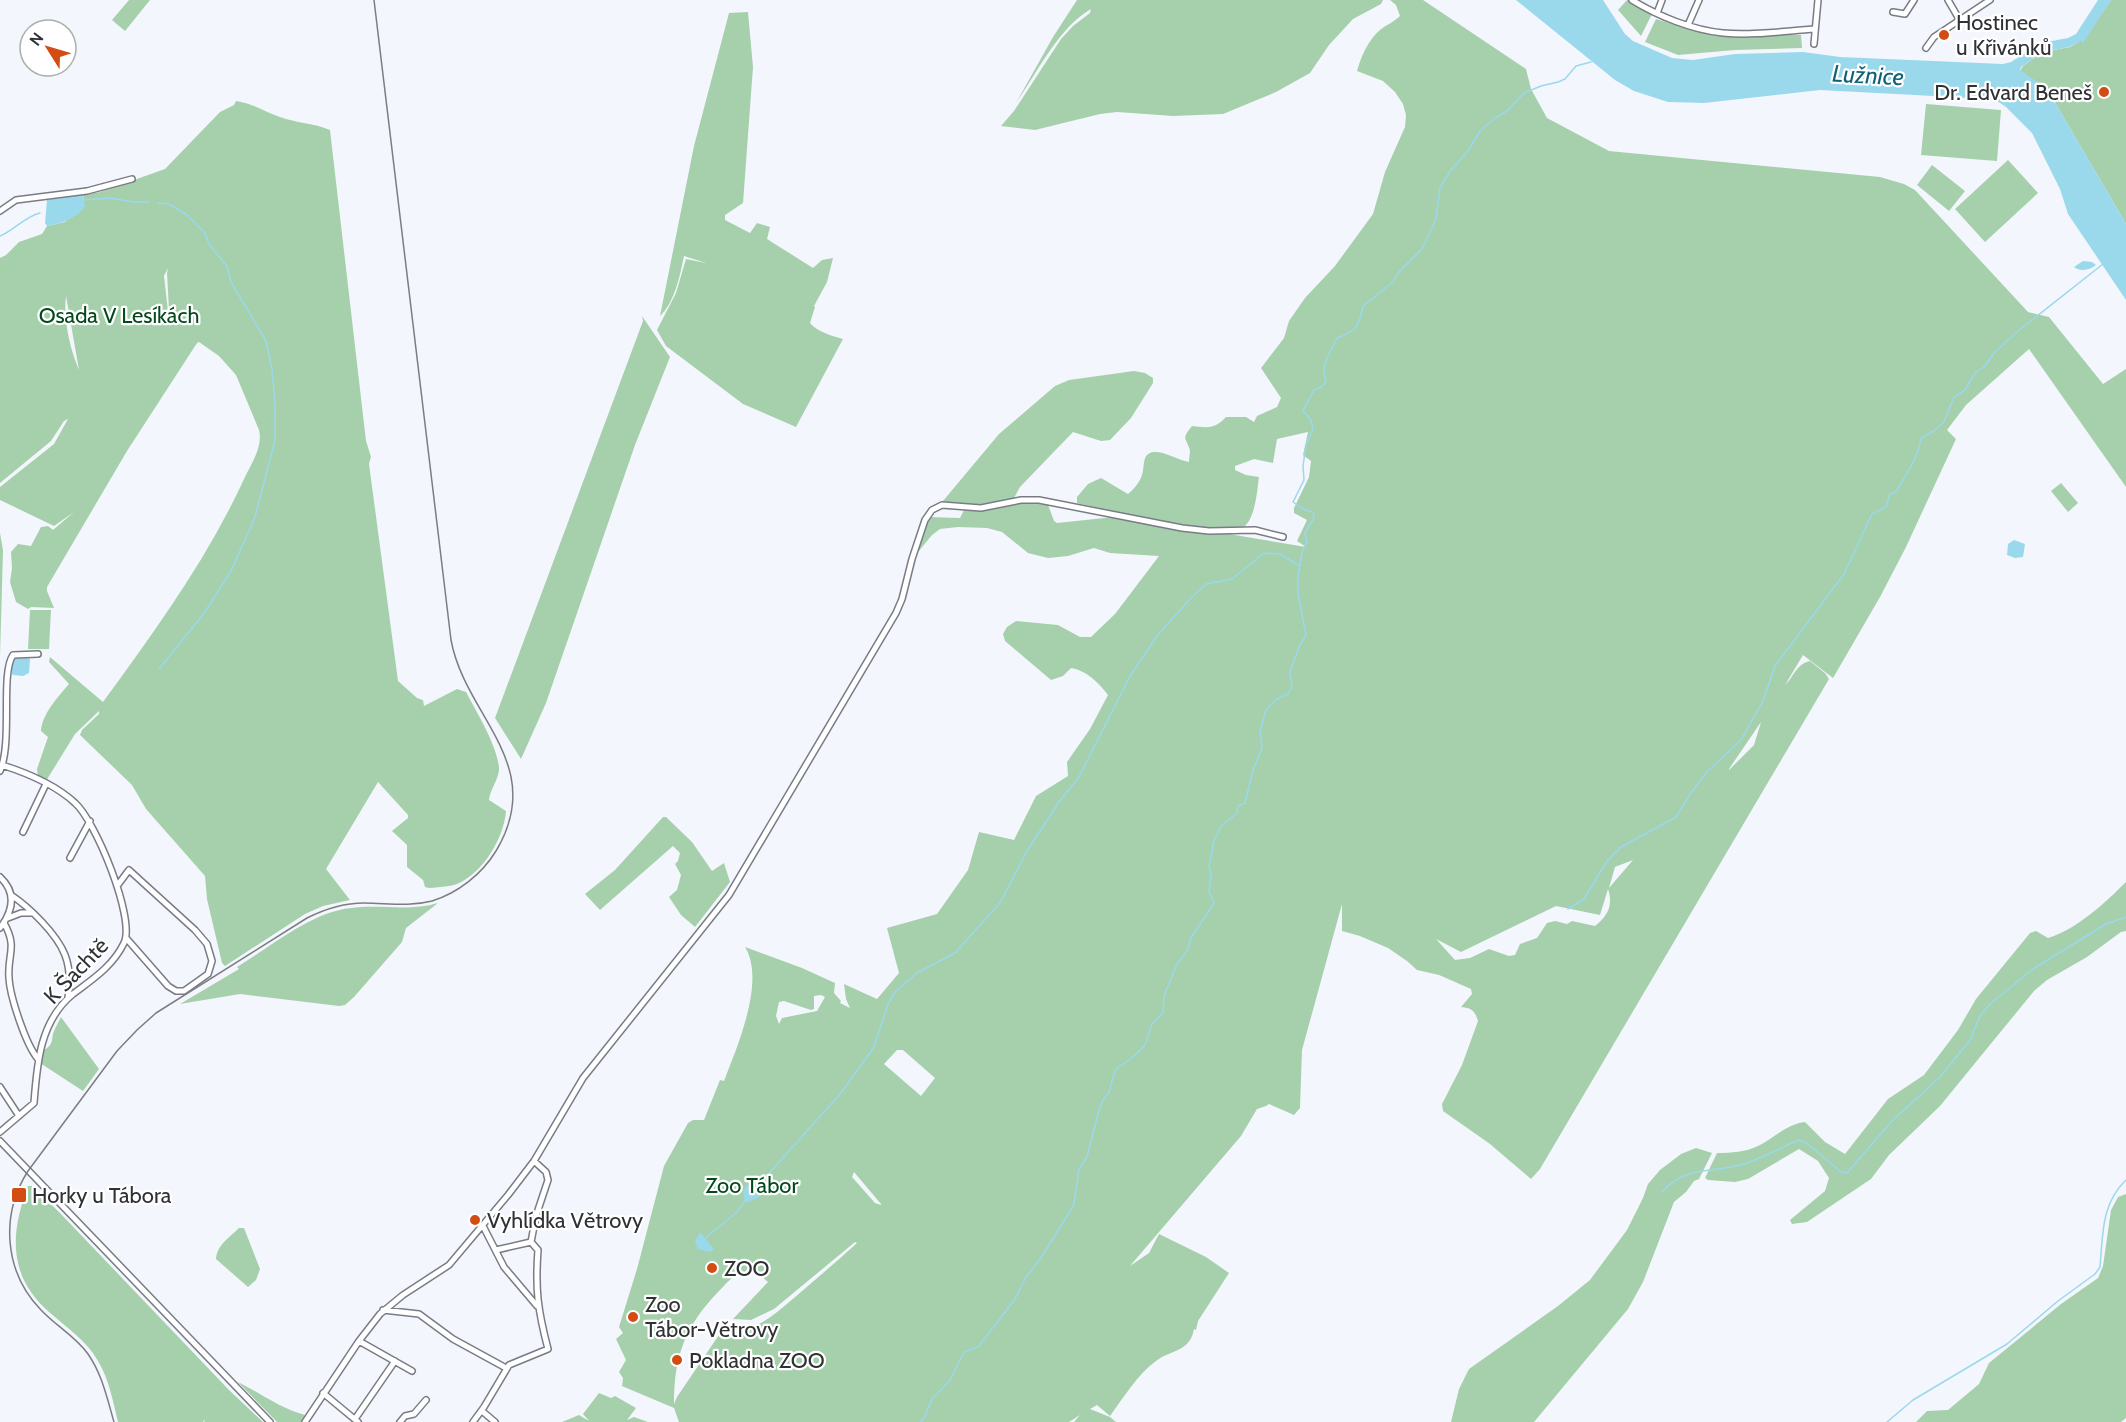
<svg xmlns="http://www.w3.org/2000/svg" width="2126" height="1422" font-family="Cabin,sans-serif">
<rect width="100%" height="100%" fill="#f4f6fd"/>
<path fill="#a6d0ac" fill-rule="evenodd" d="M 129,0 L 150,0 L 125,31 L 112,20 Z
M 1077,0 L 1383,0 L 1381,4 L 1353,19 L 1329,45 L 1310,73 L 1276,92 L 1223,114 L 1173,116 L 1117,112 L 1100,114 L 1035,130 L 1001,126 L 1014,111 L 1061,39 L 1073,26 L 1090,13 L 1091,9 C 1059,27 1037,73 1016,103 L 1053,37 Z
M 1390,0 L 1423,0 L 1526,69 L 1531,89 L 1547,118 L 1609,151 L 1880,177 L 1904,184 L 1915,190 L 2028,312 L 2049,317 L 2103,384 L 2126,369 L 2126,487 L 2029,349 L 1966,405 L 1947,430 L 1956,439 L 1906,547 L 1880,597 L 1833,678 L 1803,655 L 1785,685 C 1793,678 1796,664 1810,661 L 1825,673 L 1829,679 L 1540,1169 L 1531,1179 L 1490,1144 L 1443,1111 L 1442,1104 L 1462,1065 L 1478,1021 C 1475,1011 1472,1008 1461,1007 L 1472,994 L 1471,989 L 1439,975 L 1417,970 L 1407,961 L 1388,948 L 1360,936 L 1342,931 L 1342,904 L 1302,1050 L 1300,1108 L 1294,1115 L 1269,1104 L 1266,1106 L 1257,1109 L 1241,1136 L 1130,1266 L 1149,1253 L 1159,1234 L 1206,1257 L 1229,1273 L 1198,1321 L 1196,1330 L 1194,1329 C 1190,1352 1172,1349 1156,1361 C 1137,1375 1124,1397 1110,1416 L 1097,1405 L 1090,1409 L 1110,1417 L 1116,1422 L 1074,1422 L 1080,1415 L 1069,1422 L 679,1422 L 674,1408 L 622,1386 L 623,1378 L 619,1372 L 626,1360 L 616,1339 L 623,1333 L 619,1327 L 637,1269 L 664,1166 L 688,1123 L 693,1120 L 704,1120 L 720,1080 L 724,1081 C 737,1047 766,981 745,947 L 802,968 L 835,983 L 834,993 L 841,1001 L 840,1003 L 850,1008 L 846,999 L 844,984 L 877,999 L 899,973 L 887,928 L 937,914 L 968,870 L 979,832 L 1014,840 L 1036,796 L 1068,776 L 1067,762 L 1090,729 L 1108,695 C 1099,683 1086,670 1071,668 L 1063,676 L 1051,680 L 1005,641 L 1003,634 L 1007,627 L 1016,621 L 1058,625 L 1080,637 L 1091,637 L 1115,614 L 1159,556 L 1110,553 L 1094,548 L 1068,556 L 1048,558 L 1028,553 L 1002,532 L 987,528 L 958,527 L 940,529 L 932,535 L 918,552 L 919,543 L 929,517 L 960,518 L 965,508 L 1020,502 L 1047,502 L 1054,521 L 1057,523 L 1114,517 L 1175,525 L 1081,504 L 1077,503 L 1077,497 L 1088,484 L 1101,478 L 1128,494 C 1134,489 1140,482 1142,475 C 1145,468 1141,453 1154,452 C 1164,451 1178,460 1189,462 C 1189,461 1190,452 1190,451 C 1187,437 1180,441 1192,426 C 1208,428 1215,429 1226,417 L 1246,417 L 1254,422 L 1257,416 L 1277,407 L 1281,398 L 1261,368 L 1284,338 L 1289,321 L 1305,298 L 1335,266 L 1373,214 L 1385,172 L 1405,127 L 1406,115 L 1403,104 L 1395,92 L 1383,81 L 1357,71 C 1361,57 1368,40 1380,30 C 1386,25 1394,22 1400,16 L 1396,5 ZM 1308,432 L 1303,455 L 1311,461 L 1309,477 L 1294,508 L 1294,513 L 1307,520 L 1297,541 L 1306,547 L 1199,529 C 1211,529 1225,532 1237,530 C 1255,528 1257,491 1259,477 L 1246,475 L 1235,470 L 1235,466 L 1254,459 L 1273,463 L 1277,439 ZM 1761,722 L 1754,745 L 1729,770 L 1729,769 ZM 1633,860 L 1609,888 L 1615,867 ZM 1608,889 C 1613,904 1609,915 1595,926 L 1572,921 L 1567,924 L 1555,921 L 1547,923 L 1537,938 L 1520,944 L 1515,955 L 1509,956 L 1489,949 L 1470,958 L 1455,960 L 1436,939 L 1461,952 L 1556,906 L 1600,915 ZM 821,995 L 825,997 L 817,1011 L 782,1018 L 779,1024 L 776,1016 L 779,1002 L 784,1001 L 811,1010 L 814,1009 L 814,996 ZM 897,1050 L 903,1050 L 935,1078 L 921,1096 L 884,1064 ZM 854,1172 L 881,1204 L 881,1205 L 875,1203 L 852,1177 ZM 855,1242 L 857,1243 C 836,1262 815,1280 794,1298 C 783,1307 770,1319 757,1325 C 747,1329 735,1324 725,1326 L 677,1397 L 674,1404 C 674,1356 685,1326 719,1291 C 726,1284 734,1273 744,1273 L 750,1266 L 768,1282 L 733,1319 L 751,1320 L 774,1309 Z
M 1627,0 L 1652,14 L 1641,36 L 1618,10 Z
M 2111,0 L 2126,0 L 2126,224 L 2047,89 L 2020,71 L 2023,66 L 2043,52 L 2070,47 L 2085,38 Z
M 748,12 L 753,67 L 743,203 L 725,215 L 725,220 L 750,233 L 757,223 L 770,227 L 767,239 L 813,268 L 822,260 L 833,258 L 827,282 L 814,306 L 815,307 L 810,323 C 818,332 832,336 843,339 L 796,427 L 743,404 L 666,346 L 657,330 L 676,293 L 686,259 L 706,263 L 684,256 C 680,275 675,302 660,316 L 694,146 L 729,13 Z
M 1656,19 L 1688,29 L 1715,35 L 1801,35 L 1802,48 L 1735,50 L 1678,55 L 1645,42 Z
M 236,101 C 252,103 265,112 280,117 C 296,123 314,123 330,130 L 366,441 L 371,457 L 369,464 L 398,681 L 417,698 L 423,700 L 424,706 L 457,689 L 466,692 C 477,713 496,743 499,767 C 500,778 490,789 489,800 L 506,811 C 504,838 483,873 457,884 C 449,887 438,887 429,888 L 425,887 L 423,880 L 407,867 L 407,845 L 392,831 L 408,818 L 408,815 L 378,782 L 326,869 L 350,900 L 323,906 L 305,914 L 225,966 L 222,963 L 207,899 L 205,876 L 146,809 L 132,785 L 80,735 L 82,730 L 99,714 L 99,711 L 75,734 L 46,781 L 38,776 L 37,769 L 48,737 L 41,731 C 42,714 58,697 69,684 L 49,662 L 50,657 L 103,702 C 155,631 208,558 245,477 C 252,463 263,446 259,430 L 236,375 L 219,356 L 199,342 L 197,343 L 127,451 L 47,587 L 47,591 L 54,608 L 31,607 L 28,609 L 16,602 L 10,582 L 12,568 L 11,552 L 18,544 L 31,546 L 41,527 L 48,526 L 53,530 L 74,512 L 54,526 L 0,500 L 0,487 L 54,444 L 68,419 L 64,421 L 51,441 L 0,483 L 0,258 L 6,255 L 19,242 L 42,234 L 47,226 L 65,222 L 84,200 L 83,195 L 100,192 L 165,169 L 220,112 L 234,105 ZM 168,268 L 167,273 L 170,329 L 164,276 ZM 66,296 L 79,370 C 70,349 63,319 66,296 Z
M 1926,104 L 2001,110 L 1997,161 L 1921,155 Z
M 2008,160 L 2038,193 L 1985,242 L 1955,209 Z
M 1932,165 L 1965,191 L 1949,211 L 1917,185 Z
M 642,316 L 670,357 L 635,445 L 546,703 L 521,759 L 495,718 L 643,321 Z
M 1134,371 L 1145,373 L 1153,378 L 1153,383 L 1131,418 L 1110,440 L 1101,441 L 1073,432 L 1020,487 L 1014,498 L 975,506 L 973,504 L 964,505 L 943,501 L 999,434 L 1055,386 L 1069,380 Z
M 2061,483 L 2078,503 L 2068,512 L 2051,491 Z
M 0,533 L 3,550 L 0,657 Z
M 30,610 L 51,610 L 49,649 L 28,649 Z
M 663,817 L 666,817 L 692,842 L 712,871 L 724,863 L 730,882 L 695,927 L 681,915 L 669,897 L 677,890 L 681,875 L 675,864 L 678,861 L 680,853 L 673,846 L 600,910 L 585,894 L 615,870 Z
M 2126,882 L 2126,931 L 2121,932 L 2087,957 L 2047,980 L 2034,991 L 1940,1106 L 1889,1155 L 1871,1179 L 1807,1222 L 1792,1224 L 1790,1220 L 1825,1191 L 1829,1178 L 1818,1161 L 1799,1149 L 1748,1179 L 1735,1182 L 1708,1180 L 1705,1178 L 1717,1153 C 1732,1153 1745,1152 1758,1146 C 1774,1138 1787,1124 1805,1122 L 1825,1142 L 1845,1154 L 1888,1099 L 1924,1075 L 1958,1030 L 1976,999 L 2030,933 L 2036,931 L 2048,938 C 2076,930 2106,902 2126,882 Z
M 438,903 L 406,928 L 402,942 L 354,997 L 345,1005 L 339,1006 L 240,994 L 180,1004 L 239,969 L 237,967 C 272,946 311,912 351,908 C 380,904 409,912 438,903 Z
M 61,1017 L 99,1069 L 83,1091 L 40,1063 L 43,1048 L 46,1049 C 54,1043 51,1039 54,1031 C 56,1026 59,1021 61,1017 Z
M 1696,1148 L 1712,1153 L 1699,1179 L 1694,1181 L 1686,1192 L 1674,1202 L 1643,1282 L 1628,1309 L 1534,1422 L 1451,1422 L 1459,1389 L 1469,1369 L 1558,1306 L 1590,1280 L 1627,1230 L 1643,1198 L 1648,1184 L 1660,1170 L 1681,1154 Z
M 28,1186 L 32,1186 L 60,1213 L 229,1390 L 263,1422 L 204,1422 L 205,1419 L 203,1422 L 118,1422 C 113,1402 109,1379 98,1361 C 86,1340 67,1328 49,1312 C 8,1276 10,1234 28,1186 Z
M 2126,1194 L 2126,1418 L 2121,1422 L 1916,1422 L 1927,1411 L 1948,1410 L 1979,1384 L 1989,1363 L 2061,1304 L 2098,1278 L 2103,1266 L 2111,1210 L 2118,1197 Z
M 239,1228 L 244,1228 L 260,1269 L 256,1280 L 248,1287 L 216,1259 C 217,1245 229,1238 239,1228 Z
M 238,1382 C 259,1392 279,1408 305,1415 L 301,1422 L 277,1422 Z
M 599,1393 L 611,1398 L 615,1396 L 636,1408 L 627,1420 L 634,1417 L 648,1422 L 562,1422 L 579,1415 L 589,1421 L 583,1414 Z"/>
<path fill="#9ad8ec" d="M 1516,0 L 1603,0 L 1625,34 L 1633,41 L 1672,58 L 1693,60 L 1735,54 L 1803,52 L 1840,57 L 2003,64 L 2011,62 L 2041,43 L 2068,38 L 2076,34 L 2098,0 L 2111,0 L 2083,43 L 2081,41 L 2069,47 L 2043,52 L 2021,67 L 2020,70 L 2047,89 L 2126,224 L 2126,300 L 2068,214 L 2060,189 L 2032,133 L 2006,107 L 1997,101 L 1990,99 L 1820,90 L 1704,103 L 1668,102 L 1634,91 L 1615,80 Z
M 83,195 L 85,207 C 73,220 63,223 47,226 L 45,223 L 47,200 Z
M 2083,261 L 2092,262 L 2096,265 C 2091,270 2080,272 2074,267 Z
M 2014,540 L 2025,544 L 2023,557 L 2015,558 L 2007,555 L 2008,544 Z
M 19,655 L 30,659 L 29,673 L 23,676 L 13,675 L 10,670 L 11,659 Z
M 747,1185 L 759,1194 L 760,1197 L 748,1202 L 744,1200 L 743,1191 Z
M 700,1232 L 714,1249 L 710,1252 L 698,1249 L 695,1242 Z"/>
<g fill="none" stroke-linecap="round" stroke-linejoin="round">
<path stroke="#9ad8ec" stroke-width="1.5" d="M 85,200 L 110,198 L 133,202 L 149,202
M 158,203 L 169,204 L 187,215 L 205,233 L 209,244 L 227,266 L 231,282 L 266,341 L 272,369 L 275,404 L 275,440 L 255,517 L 232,569 L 205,612 L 159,669
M 0,236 C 15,230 24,217 40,213
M 1568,909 L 1584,899 L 1607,861 L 1621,847 L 1676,817 L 1690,794 L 1707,772 L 1741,740 L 1763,701 L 1775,666 L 1844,574 L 1872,514 L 1886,507 L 1890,494 L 1896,492 C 1906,473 1918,460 1921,438 L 1934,431 L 1944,422 L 1954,397 L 1965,390 L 1975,373 L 1984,367 L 1994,353 L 2018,331 L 2103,264
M 755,1189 L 841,1093 L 874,1047 L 888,1004 L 896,991 L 917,973 L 955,953 L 1000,903 L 1027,851 L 1059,802 L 1079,777 L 1130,676 L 1157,636 L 1191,598 L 1206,584 L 1232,579 L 1264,553 L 1280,554 L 1300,566
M 1662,1192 C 1686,1164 1716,1174 1747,1163 C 1764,1157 1781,1148 1798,1140 L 1808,1144 L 1841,1172 L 1847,1173 L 1891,1122 L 1940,1077 L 1970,1040 L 1980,1016 L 1991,1003 L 2033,969 L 2104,925 L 2126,917
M 704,1239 L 737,1212 L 745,1201
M 920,1422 L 924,1418 L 932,1399 L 950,1380 L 964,1352 L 978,1347 L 1015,1299 L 1026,1277 L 1041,1258 L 1070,1211 L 1074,1204 L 1079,1169 L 1087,1157 L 1099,1110 L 1103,1100 L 1109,1092 L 1114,1074 L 1117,1068 L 1132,1058 L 1145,1045 L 1152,1024 L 1163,1013 L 1164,996 L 1177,964 L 1187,951 L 1191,938 L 1214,903 L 1209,892 L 1211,875 L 1209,866 L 1214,841 L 1221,826 L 1237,813 L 1238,806 L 1245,803 L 1253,770 L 1262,748 L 1260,731 L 1266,710 L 1277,699 L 1288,694 L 1292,686 L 1290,672 L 1299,647 L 1306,635 L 1298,594 L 1298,577 L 1302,552 L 1307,542 L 1305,533 L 1314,518 L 1313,512 L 1305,510 L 1293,502 L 1304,480 L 1303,466 L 1306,445 L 1313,429 L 1311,420 L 1303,411 L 1314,390 L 1321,387 L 1326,382 C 1319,367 1331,351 1337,338 C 1357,331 1359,326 1363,306 L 1393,282 L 1398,273 L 1422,249 L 1436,219 L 1440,188 L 1451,170 L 1468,151 L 1480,131 L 1495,118 L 1507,111 L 1524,93 L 1541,86 L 1558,82 L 1565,79 L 1576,66 L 1591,62
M 1887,1422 L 1913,1400 L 2007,1344 L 2058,1301 L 2095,1274 L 2100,1267 C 2103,1234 2101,1204 2126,1180"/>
<g stroke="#797c86" stroke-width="8">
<path id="minor" d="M 1632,0 C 1658,16 1692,30 1723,33 C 1753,36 1785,31 1815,29
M 1948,0 L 1959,19
M 1893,12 L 1905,14 L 1914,0
M 1657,13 L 1662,0
M 1688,25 L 1699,0
M 1814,44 L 1818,0
M 1926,48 L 1934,37 L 1990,0
M 0,211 L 16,200 L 87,191 L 132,179
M 0,771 C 13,741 0,674 13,655 L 38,654
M 23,832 L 46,784
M 70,858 L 90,821
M 0,877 C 17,893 13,911 0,928
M 117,886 L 129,870 L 195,930 L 207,944 L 212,961 L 208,974 L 184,991 L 176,991 L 168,986 L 126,938
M 11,895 C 29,907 57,934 65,955 C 70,968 70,985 68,998
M 8,918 L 21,913 L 32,913
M 4,923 C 18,948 7,954 9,978 C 10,997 26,1045 38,1059
M 0,1087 L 19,1116
M 0,1132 L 34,1103 C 37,1063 40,1021 73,994 C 93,979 113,966 124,943 C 136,919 95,820 75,803 C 56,785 27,773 2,765
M 0,1141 L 270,1422
M 483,1226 L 504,1267 L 537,1306
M 531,1242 L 536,1216 L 548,1180 L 546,1172 L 534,1161
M 496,1250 L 531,1242
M 383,1310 L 419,1314 L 453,1339 L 506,1368
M 359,1341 L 412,1371
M 323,1393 L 358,1422
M 482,1411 L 495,1422
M 355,1419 L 395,1361
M 305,1422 L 359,1341 L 380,1314 L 403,1295 L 449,1265 L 508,1195 L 534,1161 L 583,1078 L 729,895 L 896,613 L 902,599 L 912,559 L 925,520 L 932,510 L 942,505 L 981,508 L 1021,500 L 1039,500 L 1182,528 L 1209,531 L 1255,530 L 1283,537
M 400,1422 L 405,1416 L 414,1414 L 426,1400
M 473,1422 L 484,1407 L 509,1365 L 548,1349 C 538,1311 535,1289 538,1250 L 531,1242"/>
</g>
<use href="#minor" stroke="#fff" stroke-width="5"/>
<path stroke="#7b7d82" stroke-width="1.5" d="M 114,1422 C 107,1398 102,1374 88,1354 C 75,1336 56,1326 41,1310 C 4,1272 0,1215 28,1171 L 117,1051 L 137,1030 L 156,1013 L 307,918 C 325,909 344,903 364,903 C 387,903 409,907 432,901 C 458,893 482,874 496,851 C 548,764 465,717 451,640 L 374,0"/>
</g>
<g fill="#d24c13" stroke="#fff" stroke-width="2">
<circle cx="1944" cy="35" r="6"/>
<circle cx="2104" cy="92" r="6"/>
<rect x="11" y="1187" width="16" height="16" rx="3"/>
<circle cx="475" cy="1220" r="6"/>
<circle cx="712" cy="1268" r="6"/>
<circle cx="633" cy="1317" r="6"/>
<circle cx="677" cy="1360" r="6"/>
</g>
<g text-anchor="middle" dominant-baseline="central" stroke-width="4.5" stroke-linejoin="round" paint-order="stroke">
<g font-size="22" fill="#303135" stroke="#fff" text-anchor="start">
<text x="1956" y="22">Hostinec<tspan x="1956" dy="25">u Křivánků</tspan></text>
<text x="2092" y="92" text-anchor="end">Dr. Edvard Beneš</text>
<text x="32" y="1195">Horky u Tábora</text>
<text x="487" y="1220">Vyhlídka Větrovy</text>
<text x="724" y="1268">ZOO</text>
<text x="645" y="1304">Zoo<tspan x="645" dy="25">Tábor-Větrovy</tspan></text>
<text x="689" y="1360">Pokladna ZOO</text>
</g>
<g font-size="22" fill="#04491b" stroke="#fff">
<text x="119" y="315">Osada V Lesíkách</text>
<text x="752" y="1185">Zoo Tábor</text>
</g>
<g font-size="22" fill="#303135" stroke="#fff">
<text transform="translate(76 971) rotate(-46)">K Šachtě</text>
</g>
<g font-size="24" font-style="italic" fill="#0f6276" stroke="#fff">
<text transform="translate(1868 75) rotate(3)">Lužnice</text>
</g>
</g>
<g transform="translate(48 48) rotate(307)"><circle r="28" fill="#ffffff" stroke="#acadae" stroke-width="1.5"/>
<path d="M0-4.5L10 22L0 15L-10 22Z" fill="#d24c13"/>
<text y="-9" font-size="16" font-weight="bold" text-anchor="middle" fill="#303135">N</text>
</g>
</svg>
